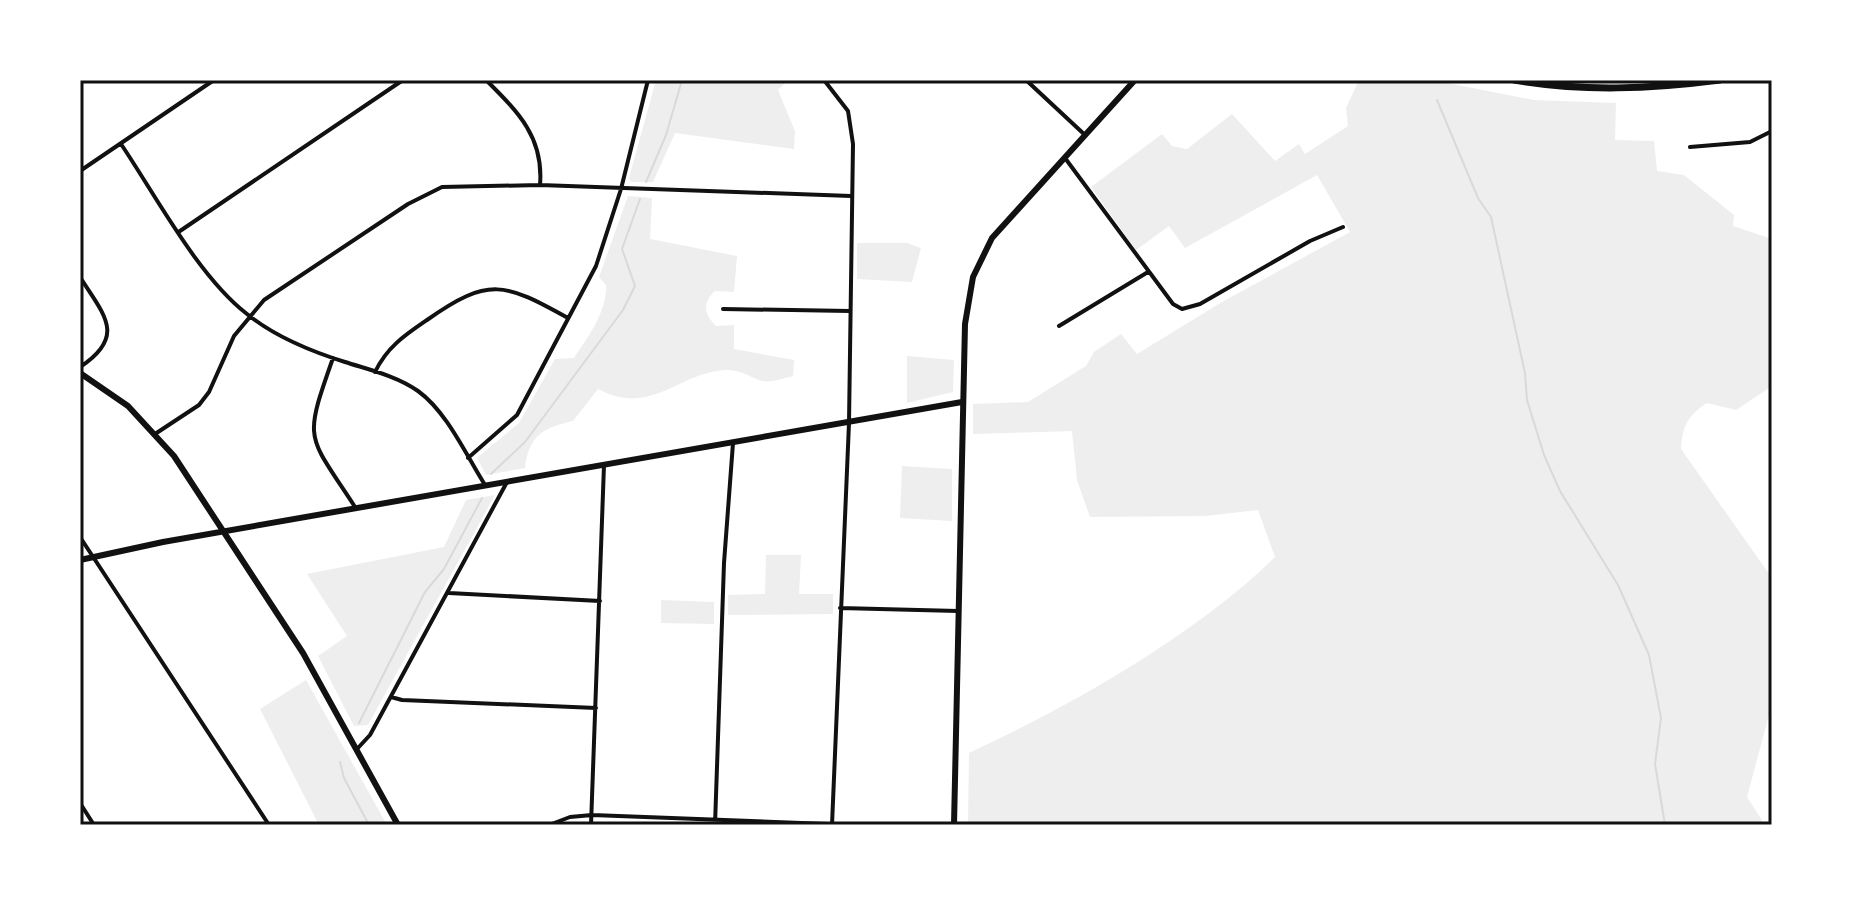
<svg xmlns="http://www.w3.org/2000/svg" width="1852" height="905" font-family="Overpass,sans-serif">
<rect width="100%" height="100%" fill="#fff"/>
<path fill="#eee" d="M 656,80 L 788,80 L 778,90 L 795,131 L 794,149 L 675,133 L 653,182 L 631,182 L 629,178 Z
M 1359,80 L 1432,80 L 1534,100 L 1616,103 L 1615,140 L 1654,141 L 1657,171 L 1684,175 L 1734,215 L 1733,226 L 1772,239 L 1772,386 L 1736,410 L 1707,403 C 1688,415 1682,427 1681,449 L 1772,578 L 1772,704 L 1747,797 L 1765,825 L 968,825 L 969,753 C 1069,707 1197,634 1275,557 L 1258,510 L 1205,516 L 1090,517 L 1077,480 L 1072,431 L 973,434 L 973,404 L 1028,402 L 1086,366 L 1094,352 L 1121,334 L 1137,354 L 1222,302 L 1350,232 L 1317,175 L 1185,248 L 1169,226 L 1136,250 L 1091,187 L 1162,134 L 1172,146 L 1187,149 L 1232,114 L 1275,161 L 1299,144 L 1305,154 L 1348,126 L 1346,108 Z
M 628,196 L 652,198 L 650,239 L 737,256 L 734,292 L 715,291 C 702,303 704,314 716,326 L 734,325 L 734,349 L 794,360 L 793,376 C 784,378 771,383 762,381 C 749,377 742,370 727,370 C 679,371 652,418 598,389 L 573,421 C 543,428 529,435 525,468 L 486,475 L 477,458 L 519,423 L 555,359 L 574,358 C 588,337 607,312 606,285 L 599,277 Z
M 857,243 L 907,243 L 921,248 L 912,282 L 857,279 Z
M 907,356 L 954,360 L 953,392 L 907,403 Z
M 902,466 L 952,469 L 952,521 L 900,518 Z
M 495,495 L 368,725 L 354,726 L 318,656 L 347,636 L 307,574 L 444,547 L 466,500 Z
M 766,555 L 801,555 L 799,594 L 833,594 L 833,614 L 728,615 L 728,595 L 765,594 Z
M 661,600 L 714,602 L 714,624 L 661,623 Z
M 306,680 L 387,825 L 319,825 L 260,709 Z"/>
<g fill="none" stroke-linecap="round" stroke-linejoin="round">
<path stroke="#d9d9d9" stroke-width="2" d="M 1437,100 L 1478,198 L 1491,217 L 1525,373 L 1527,400 L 1544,455 L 1560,491 L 1618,585 L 1649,655 L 1661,718 L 1655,764 L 1665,825
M 646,182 L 666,135 L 682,80
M 491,474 L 525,442 L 623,310 L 635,286 L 622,249 L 640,199
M 359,723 L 425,592 L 444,569 L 482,498
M 340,762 L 344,778 L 369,825"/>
<path stroke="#111" stroke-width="4" d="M 486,80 C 518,112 544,137 540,185
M 824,80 L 848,111 L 853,144 L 849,423 L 832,825
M 1026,80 L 1085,135
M 121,144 C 156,196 198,276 247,314 C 274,336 313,352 345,362 C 370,370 397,376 418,391 C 447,412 466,455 485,485
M 1690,147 L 1750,142 L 1772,131
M 1065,158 L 1173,304 L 1182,309 L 1200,304 L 1310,241 L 1343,227
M 80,171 L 214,80
M 180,231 L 403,80
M 80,277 C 104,315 127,336 80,367
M 723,309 L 850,311
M 1059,326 L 1148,272
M 333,358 C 303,443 307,433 355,507
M 375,372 C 387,347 405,335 427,320 C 489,276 505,283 568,318
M 155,434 L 199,405 L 209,392 L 234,336 L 264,300 L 408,204 L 442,187 L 540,185 L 851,196
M 468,458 L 517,415 L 596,266 L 621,189 L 648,80
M 80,537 L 269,825
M 449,593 L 600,601
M 840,608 L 958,611
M 391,697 L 402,700 L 596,708
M 357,749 L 370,735 L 507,482
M 80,803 L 94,825
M 549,825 L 570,817 L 592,815 L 854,825
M 591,825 L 604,465
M 715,825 L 724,563 L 733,443"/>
<path stroke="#111" stroke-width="6" d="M 80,373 L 128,406 L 174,456 L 303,653 L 398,825
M 80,560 L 163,542 L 962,402
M 954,825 L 965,324 L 973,277 L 992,238 L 1135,80"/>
<path stroke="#111" stroke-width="7" d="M 1514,80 C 1584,92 1650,89 1720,80"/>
</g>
<rect width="1852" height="905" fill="none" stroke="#ffffff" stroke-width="164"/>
<rect x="82" y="82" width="1688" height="741" fill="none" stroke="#111" stroke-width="3"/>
</svg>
